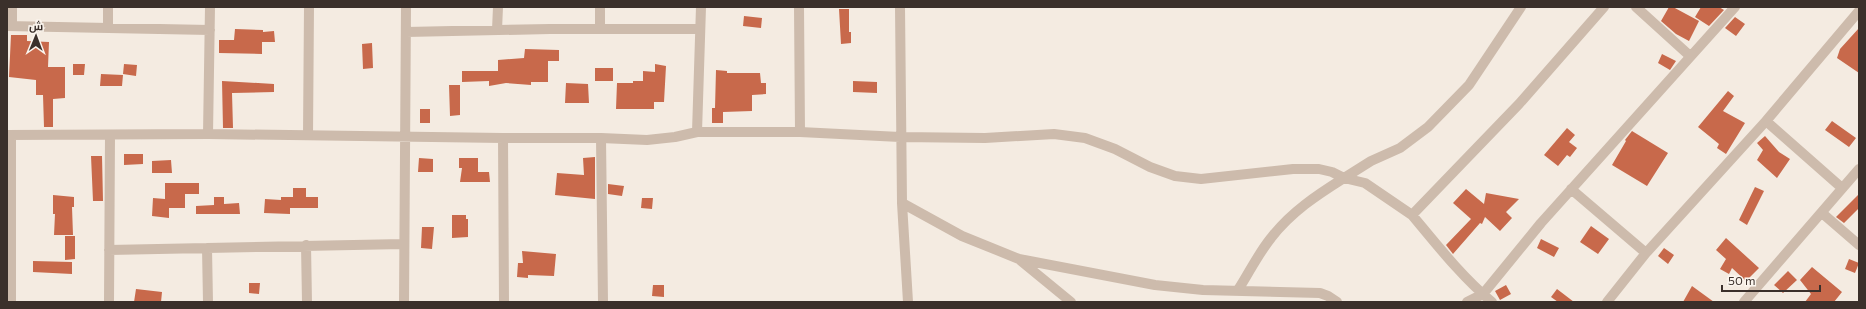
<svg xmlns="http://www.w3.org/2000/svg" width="1866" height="309" font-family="Commissioner,Cairo,sans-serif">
<rect width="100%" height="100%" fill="#f4ebe1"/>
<path fill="#c8694b" d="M 1669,7 L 1673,7 L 1699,21 L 1689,41 L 1676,34 L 1661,21 Z
M 1701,7 L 1719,7 L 1724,10 L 1709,26 L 1695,17 Z
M 839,9 L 849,9 L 849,32 L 851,32 L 851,43 L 841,44 Z
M 744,16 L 762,18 L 761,28 L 743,26 Z
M 1735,17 L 1745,24 L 1736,36 L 1725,28 Z
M 1859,28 L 1859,73 L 1837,58 L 1840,49 Z
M 235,29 L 263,30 L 263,32 L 274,31 L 275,42 L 262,42 L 262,54 L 219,53 L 219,40 L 234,40 Z
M 11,35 L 27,35 L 27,41 L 49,42 L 48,67 L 65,67 L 65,98 L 53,99 L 53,127 L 44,127 L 43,95 L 36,95 L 36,80 L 9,77 Z
M 372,43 L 373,68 L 363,69 L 362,44 Z
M 525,49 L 559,50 L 559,61 L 548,61 L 548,82 L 531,82 L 531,85 L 506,83 L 489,86 L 489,81 L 462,82 L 462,71 L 498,71 L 498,60 L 524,58 Z
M 1662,54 L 1676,61 L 1670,70 L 1658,63 Z
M 73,64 L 85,64 L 84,75 L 73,75 Z
M 124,64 L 137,65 L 136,76 L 123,74 Z
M 655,64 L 666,66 L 664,102 L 654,102 L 654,109 L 616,109 L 617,83 L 633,83 L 633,81 L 643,81 L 643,71 L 655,72 Z
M 595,68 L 613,68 L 613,81 L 595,81 Z
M 716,70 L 727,71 L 727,73 L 760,73 L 761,83 L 766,83 L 766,94 L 752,95 L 752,111 L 723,112 L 723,123 L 712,123 L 712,108 L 715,108 Z
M 101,74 L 123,75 L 122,86 L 100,86 Z
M 222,81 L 274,84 L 274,92 L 232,93 L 233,128 L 223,128 Z
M 853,81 L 877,82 L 877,93 L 853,92 Z
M 566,83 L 588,84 L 589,103 L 565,103 Z
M 449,85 L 460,85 L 460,115 L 450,116 Z
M 1728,91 L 1734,96 L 1723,111 L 1745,123 L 1726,154 L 1717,148 L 1719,144 L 1698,127 Z
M 420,109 L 430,109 L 430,123 L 420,123 Z
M 1832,121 L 1856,138 L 1849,147 L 1825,130 Z
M 1567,128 L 1575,135 L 1569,142 L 1577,148 L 1570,157 L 1567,155 L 1558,166 L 1544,155 Z
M 1632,131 L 1668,153 L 1647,186 L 1612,165 L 1626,141 L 1625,140 Z
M 1765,136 L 1779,152 L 1790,159 L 1777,178 L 1757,160 L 1763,150 L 1757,143 Z
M 124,154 L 143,154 L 143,164 L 124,165 Z
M 91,156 L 102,156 L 103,201 L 93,201 Z
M 595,157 L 595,199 L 555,195 L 557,173 L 584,175 L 583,158 Z
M 419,158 L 433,159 L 433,172 L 418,172 Z
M 459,158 L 478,158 L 478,172 L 489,172 L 490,182 L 460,182 L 462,168 L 459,168 Z
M 171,160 L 172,173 L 152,173 L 152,161 Z
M 165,183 L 199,183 L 199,194 L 185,194 L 185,208 L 169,208 L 169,218 L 152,216 L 153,198 L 165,199 Z
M 608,184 L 624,186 L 622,196 L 608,194 Z
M 1755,187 L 1764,191 L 1747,225 L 1739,220 Z
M 293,188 L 306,188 L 306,197 L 318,197 L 318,208 L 290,208 L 290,214 L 264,213 L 265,199 L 281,200 L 281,197 L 293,197 Z
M 1466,189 L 1484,204 L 1486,193 L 1519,199 L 1506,212 L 1512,218 L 1500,231 L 1485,217 L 1482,224 L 1480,223 L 1453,254 L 1446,245 L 1471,219 L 1453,203 Z
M 1859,194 L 1859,208 L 1844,223 L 1836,217 Z
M 53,195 L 74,197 L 74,207 L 72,207 L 73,235 L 54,235 L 55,214 L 53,214 Z
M 214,197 L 224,197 L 224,204 L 239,203 L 240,214 L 196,214 L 196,206 L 214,205 Z
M 642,198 L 653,198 L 652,209 L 641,208 Z
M 452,215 L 466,215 L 466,219 L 468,219 L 468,237 L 452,238 Z
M 1591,226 L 1609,239 L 1598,254 L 1580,242 Z
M 422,227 L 434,227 L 432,249 L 421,248 Z
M 65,236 L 75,236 L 75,259 L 65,260 Z
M 1726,238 L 1759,268 L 1746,281 L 1732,268 L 1729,274 L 1720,269 L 1726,259 L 1716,250 Z
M 1541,239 L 1559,248 L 1554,257 L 1537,248 Z
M 1664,248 L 1674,255 L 1668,264 L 1658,256 Z
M 522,251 L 556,254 L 554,276 L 528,275 L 528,278 L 517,277 L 518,263 L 523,263 Z
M 1849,259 L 1859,263 L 1855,273 L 1845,269 Z
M 33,261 L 72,262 L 72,274 L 33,272 Z
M 1812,267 L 1842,292 L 1834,302 L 1805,302 L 1811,294 L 1800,280 Z
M 1788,271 L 1797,280 L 1783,293 L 1774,285 Z
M 249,283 L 260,283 L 259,294 L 249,293 Z
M 653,285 L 664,285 L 664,297 L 652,296 Z
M 1506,285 L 1511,294 L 1500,300 L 1495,291 Z
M 1692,286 L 1714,302 L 1683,302 Z
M 136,289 L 162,292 L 161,302 L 134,302 Z
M 1557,289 L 1574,302 L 1558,302 L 1551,297 Z"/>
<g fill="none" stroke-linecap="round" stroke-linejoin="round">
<path stroke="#cdbbac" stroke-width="10" d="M 600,7 L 600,29
M 799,7 L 800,132
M 900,7 L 902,203 L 908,302
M 1636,7 L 1690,56
M 7,26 L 210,30
M 12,26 L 12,7
M 108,27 L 108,7
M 497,30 L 498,7
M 406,32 L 550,29 L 700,29
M 1766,121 L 1842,188
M 697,132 L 701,7
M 208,134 L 210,7
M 7,135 L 208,134 L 503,138 L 601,138 L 647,140 L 675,137 L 697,132 L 800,132 L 900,137 L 985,138 L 1054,134 L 1085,138 L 1115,149 L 1150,167 L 1175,176 L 1201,179 L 1293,169 L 1319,169 L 1332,172 L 1344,178 L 1371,161 L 1400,148 L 1428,127 L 1469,85 L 1521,7
M 11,135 L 11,302
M 308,135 L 309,7
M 503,138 L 504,302
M 601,138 L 603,302
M 1571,189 L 1646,253
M 902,203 L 962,236 L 1019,259 L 1155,285 L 1203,290 L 1320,293 L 1328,296 L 1337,302
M 1822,213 L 1859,245
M 306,245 L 307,302
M 207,248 L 208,302
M 109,250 L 403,244
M 1021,261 L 1071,302
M 1238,290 C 1249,273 1258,254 1271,238 C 1291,212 1317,195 1344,178 L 1365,183 L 1412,215
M 109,302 L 110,136
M 404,302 L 406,7
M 1467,302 L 1483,294 L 1541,223 L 1735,7
M 1492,302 C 1462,277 1437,245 1412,215 L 1519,104 L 1604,7
M 1607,302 L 1646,253 L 1766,121 L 1859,11
M 1744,302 L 1859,169"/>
</g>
<rect width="1866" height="309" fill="none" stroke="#3b302b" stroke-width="16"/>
<g transform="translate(36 36) rotate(1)" stroke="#fbf5ee" stroke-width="3" paint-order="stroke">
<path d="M0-3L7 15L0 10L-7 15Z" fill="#3b302b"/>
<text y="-6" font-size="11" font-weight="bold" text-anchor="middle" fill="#3b302b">ش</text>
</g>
<path d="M1722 285v6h98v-6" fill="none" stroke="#3b302b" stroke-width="2"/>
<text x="1728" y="285" font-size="12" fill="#3b302b" stroke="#fbf5ee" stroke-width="3" paint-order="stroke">50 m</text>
</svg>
